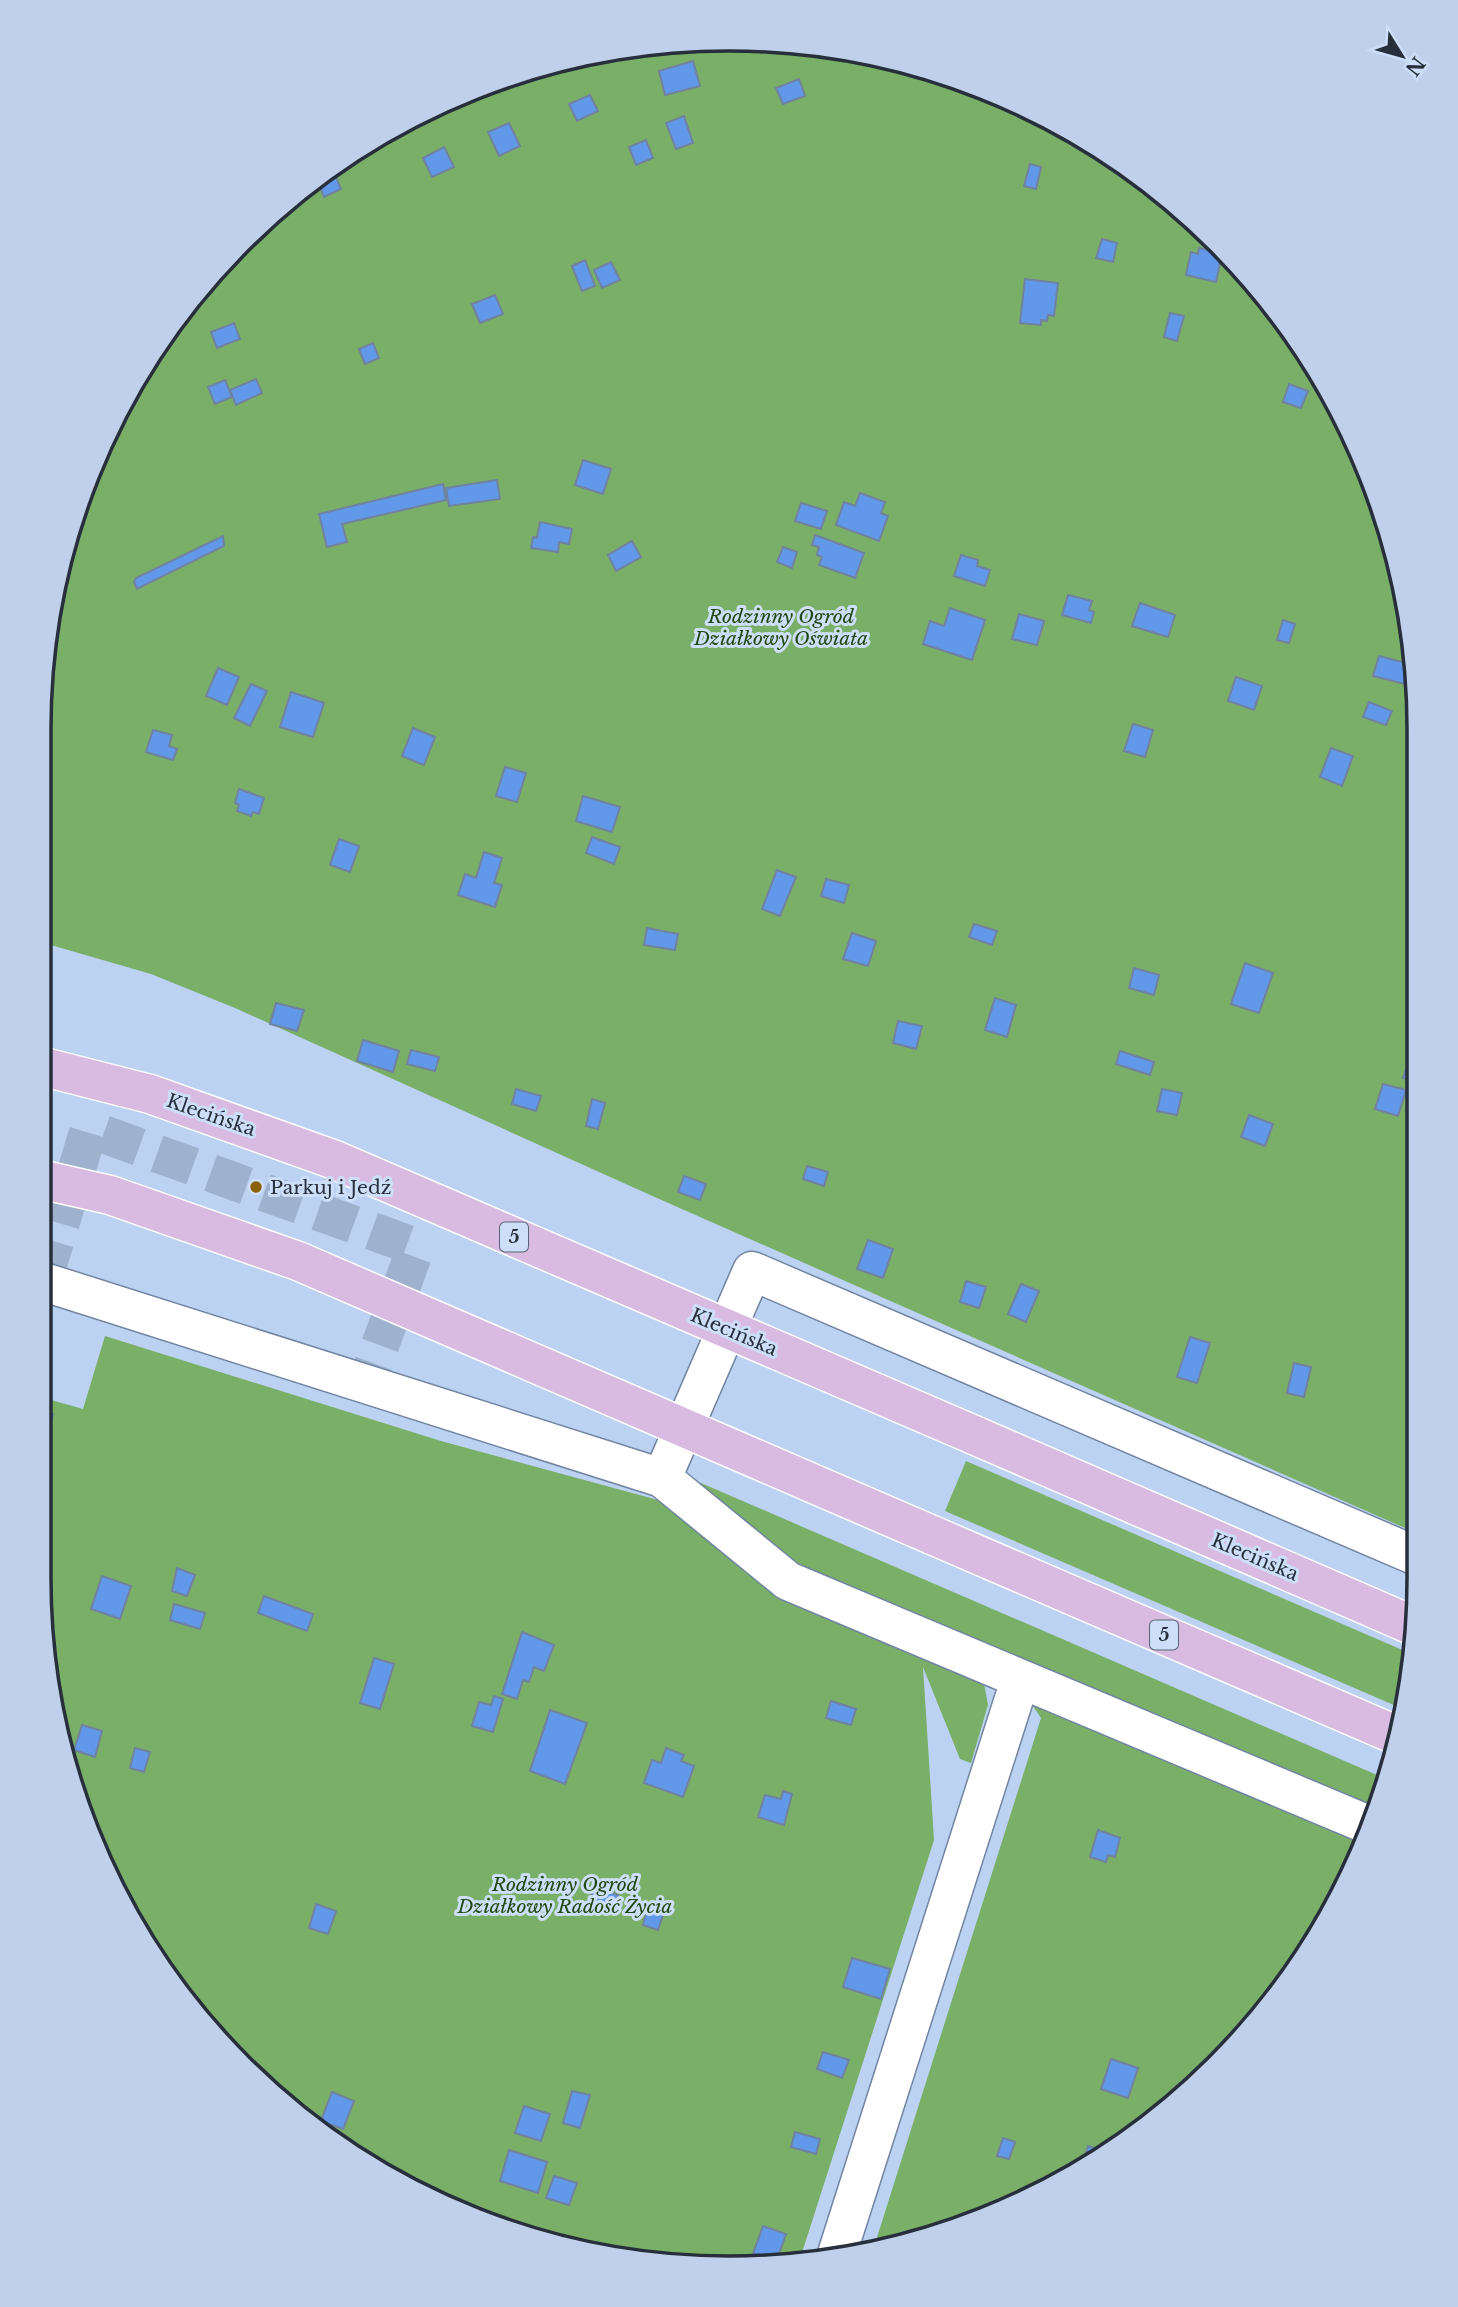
<svg xmlns="http://www.w3.org/2000/svg" width="1458" height="2307" font-family="'Libre Baskerville',serif">
<rect width="100%" height="100%" fill="#bcd2f2"/>
<path fill="#79af66" d="M 775,40 L 908,62 L 1035,110 L 1150,181 L 1248,274 L 1348,423 L 1396,550 L 1418,683 L 1414,1532 L 648,1194 L 235,1008 L 151,974 L 44,943 L 44,639 L 91,464 L 181,308 L 274,210 L 384,131 L 507,75 L 639,44 Z
M 105,1336 L 441,1441 L 658,1500 L 703,1533 L 984,1683 L 988,1705 L 971,1763 L 960,1759 L 923,1667 L 934,1840 L 800,2259 L 729,2268 L 595,2255 L 507,2232 L 384,2176 L 308,2126 L 210,2034 L 155,1962 L 75,1800 L 44,1669 L 44,1398 L 83,1409 Z
M 966,1461 L 1414,1655 L 1414,1668 L 1403,1709 L 945,1511 Z
M 694,1480 L 1384,1778 L 1375,1812 L 808,1575 Z
M 1033,1706 L 1050,1707 L 1367,1841 L 1277,1999 L 1185,2097 L 1113,2152 L 1034,2197 L 908,2245 L 873,2250 L 1041,1718 Z"/>
<path fill="#6298e9" stroke="#6f83a1" stroke-width="2" d="M 693,61 L 700,86 L 665,95 L 659,71 Z
M 799,79 L 805,96 L 783,104 L 776,88 Z
M 590,95 L 598,111 L 577,121 L 569,104 Z
M 684,116 L 693,143 L 676,149 L 666,123 Z
M 509,123 L 520,146 L 499,156 L 488,132 Z
M 646,140 L 653,158 L 636,165 L 629,147 Z
M 444,147 L 454,167 L 432,177 L 423,158 Z
M 1030,164 L 1041,167 L 1036,189 L 1024,186 Z
M 332,168 L 341,189 L 324,197 L 317,179 Z
M 1102,239 L 1117,243 L 1113,262 L 1096,258 Z
M 1199,248 L 1222,253 L 1216,282 L 1186,275 L 1191,252 L 1198,254 Z
M 585,260 L 595,286 L 582,291 L 572,266 Z
M 1235,261 L 1246,272 L 1232,267 Z
M 611,262 L 620,280 L 602,288 L 594,270 Z
M 1025,279 L 1058,283 L 1054,316 L 1048,315 L 1047,321 L 1041,320 L 1041,325 L 1020,323 Z
M 495,295 L 503,314 L 480,323 L 472,304 Z
M 1170,313 L 1184,316 L 1177,341 L 1164,337 Z
M 234,323 L 240,339 L 217,348 L 211,332 Z
M 373,343 L 379,358 L 365,364 L 359,349 Z
M 256,379 L 262,393 L 236,405 L 230,390 Z
M 225,380 L 232,397 L 215,404 L 208,387 Z
M 1289,384 L 1308,391 L 1301,408 L 1283,402 Z
M 583,460 L 611,469 L 603,494 L 575,485 Z
M 497,480 L 500,499 L 449,506 L 446,488 Z
M 443,484 L 446,500 L 342,524 L 347,542 L 327,547 L 319,514 Z
M 860,493 L 885,502 L 881,513 L 888,516 L 879,541 L 836,525 L 844,502 L 855,506 Z
M 801,503 L 827,511 L 821,529 L 795,521 Z
M 540,522 L 572,529 L 569,544 L 559,542 L 558,552 L 531,548 L 533,537 L 537,538 Z
M 815,535 L 864,553 L 855,578 L 819,565 L 822,557 L 817,555 L 819,547 L 812,545 Z
M 223,536 L 224,546 L 137,589 L 134,582 L 136,578 Z
M 632,541 L 641,557 L 616,571 L 608,555 Z
M 783,547 L 797,552 L 792,568 L 777,562 Z
M 961,555 L 978,560 L 977,566 L 990,570 L 985,586 L 954,576 Z
M 1068,595 L 1092,601 L 1089,610 L 1094,612 L 1091,623 L 1062,615 Z
M 1140,603 L 1175,615 L 1168,637 L 1132,626 Z
M 950,608 L 985,620 L 972,660 L 923,644 L 930,621 L 944,626 Z
M 1019,614 L 1044,621 L 1037,645 L 1012,639 Z
M 1283,620 L 1295,624 L 1289,643 L 1277,640 Z
M 1379,656 L 1410,664 L 1405,684 L 1373,676 Z
M 218,668 L 239,677 L 227,705 L 206,696 Z
M 1236,677 L 1262,686 L 1254,710 L 1228,701 Z
M 251,684 L 267,691 L 250,726 L 234,718 Z
M 291,692 L 324,703 L 313,737 L 280,727 Z
M 1369,702 L 1392,711 L 1386,725 L 1363,717 Z
M 1133,724 L 1153,730 L 1145,757 L 1124,751 Z
M 413,728 L 435,737 L 424,765 L 402,756 Z
M 153,730 L 172,735 L 169,746 L 177,749 L 173,760 L 146,752 Z
M 1331,748 L 1353,756 L 1342,786 L 1320,777 Z
M 505,767 L 526,773 L 517,802 L 496,796 Z
M 239,789 L 264,798 L 259,814 L 253,812 L 251,816 L 237,811 L 239,805 L 235,803 Z
M 583,796 L 620,807 L 612,832 L 576,821 Z
M 592,837 L 620,847 L 614,864 L 586,853 Z
M 339,839 L 359,846 L 350,872 L 330,865 Z
M 484,852 L 502,858 L 494,883 L 502,885 L 495,907 L 458,895 L 465,874 L 476,878 Z
M 777,870 L 796,877 L 780,916 L 762,909 Z
M 826,879 L 849,885 L 844,903 L 821,896 Z
M 974,924 L 997,931 L 992,945 L 969,937 Z
M 647,928 L 678,934 L 675,950 L 644,945 Z
M 852,933 L 876,941 L 868,966 L 843,959 Z
M 1245,963 L 1273,973 L 1259,1013 L 1231,1004 Z
M 1134,968 L 1159,975 L 1154,995 L 1129,988 Z
M 995,998 L 1016,1005 L 1007,1037 L 985,1030 Z
M 276,1003 L 304,1010 L 297,1031 L 270,1024 Z
M 898,1021 L 922,1026 L 916,1049 L 893,1043 Z
M 363,1040 L 399,1051 L 393,1072 L 357,1061 Z
M 411,1050 L 439,1057 L 435,1071 L 407,1064 Z
M 1120,1051 L 1154,1062 L 1150,1075 L 1116,1064 Z
M 1408,1062 L 1416,1065 L 1416,1083 L 1403,1078 Z
M 1383,1084 L 1406,1090 L 1398,1116 L 1375,1109 Z
M 516,1089 L 541,1096 L 536,1111 L 512,1104 Z
M 1162,1089 L 1182,1093 L 1177,1115 L 1157,1111 Z
M 592,1099 L 605,1103 L 598,1129 L 586,1126 Z
M 1249,1115 L 1273,1124 L 1265,1146 L 1241,1137 Z
M 807,1166 L 828,1172 L 824,1186 L 803,1179 Z
M 684,1176 L 706,1184 L 700,1200 L 678,1192 Z
M 868,1240 L 893,1249 L 883,1278 L 857,1269 Z
M 966,1281 L 986,1287 L 979,1308 L 960,1302 Z
M 1021,1284 L 1039,1291 L 1026,1322 L 1008,1314 Z
M 1190,1337 L 1210,1343 L 1197,1383 L 1177,1377 Z
M 1294,1363 L 1311,1367 L 1304,1397 L 1287,1393 Z
M 44,1412 L 53,1414 L 44,1450 Z
M 177,1568 L 195,1575 L 187,1596 L 172,1591 Z
M 102,1576 L 131,1586 L 120,1619 L 91,1609 Z
M 264,1596 L 313,1614 L 307,1631 L 258,1613 Z
M 174,1604 L 205,1613 L 200,1629 L 170,1620 Z
M 522,1632 L 554,1645 L 544,1671 L 534,1667 L 529,1682 L 523,1680 L 517,1699 L 502,1694 Z
M 374,1658 L 394,1664 L 380,1709 L 360,1703 Z
M 494,1696 L 503,1699 L 493,1732 L 472,1726 L 479,1702 L 491,1705 Z
M 831,1701 L 856,1709 L 851,1725 L 826,1718 Z
M 550,1710 L 587,1723 L 565,1784 L 530,1771 Z
M 82,1725 L 102,1731 L 95,1757 L 74,1750 Z
M 135,1748 L 150,1752 L 144,1772 L 130,1768 Z
M 666,1748 L 684,1755 L 681,1761 L 694,1766 L 683,1797 L 644,1783 L 652,1760 L 661,1763 Z
M 783,1791 L 792,1794 L 784,1825 L 758,1817 L 765,1795 L 781,1799 Z
M 1098,1830 L 1120,1838 L 1115,1857 L 1108,1855 L 1106,1862 L 1090,1857 Z
M 1332,1885 L 1340,1888 L 1323,1918 L 1321,1917 Z
M 594,1887 L 618,1895 L 613,1913 L 588,1904 Z
M 316,1904 L 336,1911 L 328,1934 L 309,1928 Z
M 648,1904 L 665,1909 L 658,1930 L 643,1925 Z
M 852,1958 L 890,1969 L 881,1999 L 843,1987 Z
M 823,2052 L 849,2060 L 842,2078 L 817,2069 Z
M 1111,2059 L 1138,2068 L 1128,2098 L 1101,2089 Z
M 572,2091 L 590,2095 L 580,2128 L 563,2123 Z
M 332,2092 L 354,2101 L 343,2129 L 321,2121 Z
M 524,2106 L 550,2114 L 541,2141 L 515,2133 Z
M 795,2132 L 820,2139 L 816,2154 L 791,2147 Z
M 1003,2138 L 1015,2142 L 1009,2159 L 997,2156 Z
M 1088,2146 L 1111,2153 L 1080,2171 L 1084,2159 Z
M 509,2150 L 547,2162 L 538,2193 L 500,2181 Z
M 554,2176 L 577,2183 L 569,2205 L 546,2198 Z
M 763,2226 L 786,2234 L 776,2262 L 753,2254 Z"/>
<g fill="none" stroke-linecap="round" stroke-linejoin="round">
<path stroke="#9eb1cd" stroke-width="38" stroke-dasharray="38 19" stroke-linecap="butt" d="M 44,1278 L 89,1129 L 416,1247 L 366,1384"/>
<g stroke="#7185a2" stroke-width="41">
<path id="minor" d="M 44,1282 L 662,1478 L 788,1581 L 1371,1826
M 662,1478 L 752,1271 L 1414,1555
M 837,2254 L 1020,1680"/>
</g>
<g stroke="#fff" stroke-width="41">
<path id="major" d="M 974,1435 L 1414,1626
M 932,1535 L 1396,1735"/>
</g>
<use href="#minor" stroke="#fff" stroke-width="38"/>
<use href="#major" stroke="#d9bbe2" stroke-width="38"/>
<g stroke="#fff" stroke-width="41" stroke-linecap="butt">
<path id="major-bridge" d="M 44,1067 L 150,1094 L 335,1160 L 974,1435
M 44,1180 L 110,1195 L 298,1261 L 932,1535"/>
</g>
<use href="#major-bridge" stroke="#d9bbe2" stroke-width="38"/>
</g>
<circle fill="#8c6105" stroke="#cddef9" stroke-width="2.5" cx="256" cy="1187" r="7"/>
<g text-anchor="middle" dominant-baseline="central" stroke-width="6" stroke-linejoin="round" paint-order="stroke">
<g fill="#cddef9" stroke="#586474" stroke-width="2">
<rect x="500" y="1222.5" width="28" height="29" rx="5"/>
<rect x="1150" y="1620.5" width="28" height="29" rx="5"/>
</g>
<g font-size="18" font-weight="bold" fill="#262f3b">
<text x="514" y="1237">5</text>
<text x="1164" y="1635">5</text>
</g>
<g font-size="19" font-style="italic" fill="#1f490e" stroke="#cddef9">
<text x="781" y="616">Rodzinny Ogród<tspan x="781" dy="22">Działkowy Oświata</tspan></text>
<text x="565" y="1884">Rodzinny Ogród<tspan x="565" dy="22">Działkowy Radość Życia</tspan></text>
</g>
<g font-size="19" fill="#262f3b" stroke="#cddef9">
<text transform="translate(211 1115) rotate(19)">Klecińska</text>
<text transform="translate(734 1332) rotate(23)">Klecińska</text>
<text transform="translate(1255 1557) rotate(23)">Klecińska</text>
</g>
<g font-size="19" fill="#262f3b" stroke="#cddef9" text-anchor="start">
<text x="270" y="1187">Parkuj i Jedź</text>
</g>
</g>
<path d="M0 0H1458V2307H0ZM729 51H729A678 678 0 0 1 1407 729V1578A678 678 0 0 1 729 2256H729A678 678 0 0 1 51 1578V729A678 678 0 0 1 729 51Z" fill="#c0d0ea" fill-rule="evenodd"/>
<path fill="none" stroke="#262f3b" stroke-width="3.5" d="M729 51H729A678 678 0 0 1 1407 729V1578A678 678 0 0 1 729 2256H729A678 678 0 0 1 51 1578V729A678 678 0 0 1 729 51Z"/>
<g transform="translate(1402 56) rotate(127)" stroke="#cddef9" stroke-width="5" paint-order="stroke">
<path d="M0-5L12 26L0 18L-12 26Z" fill="#262f3b"/>
<text y="-10" font-size="19" font-weight="bold" text-anchor="middle" fill="#262f3b">N</text>
</g>
</svg>
